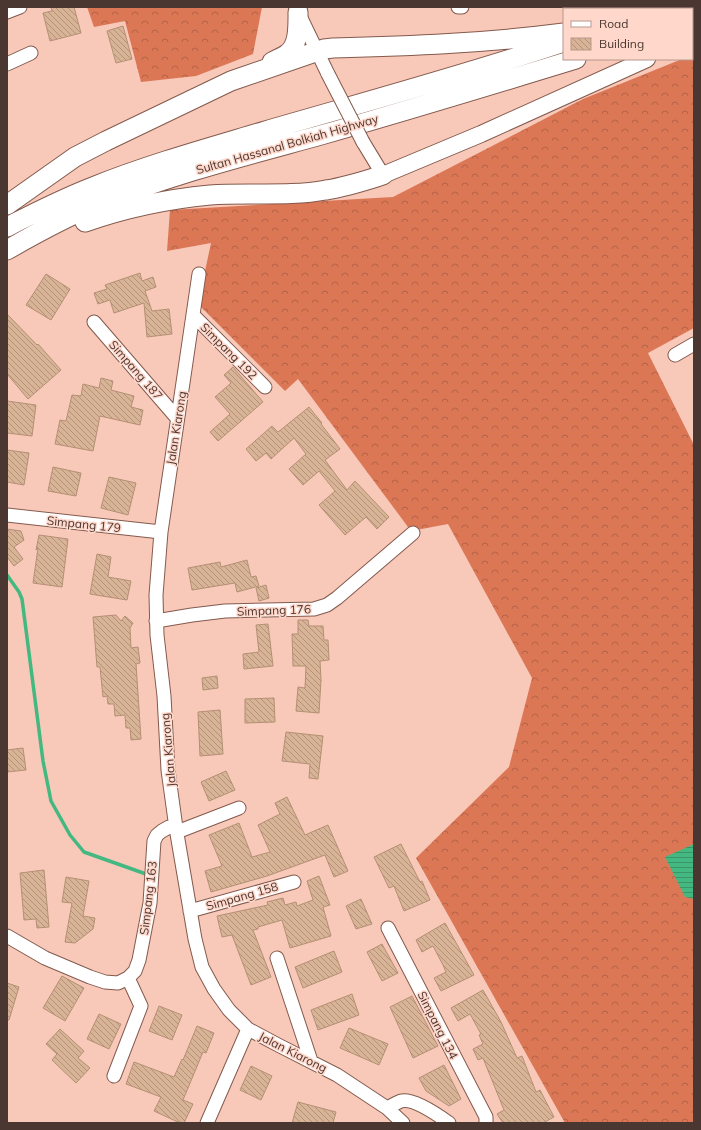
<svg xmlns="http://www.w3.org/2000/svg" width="701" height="1130" font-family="Mulish,sans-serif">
<defs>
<pattern id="forest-crowns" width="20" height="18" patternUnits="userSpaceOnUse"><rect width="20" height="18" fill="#dc7756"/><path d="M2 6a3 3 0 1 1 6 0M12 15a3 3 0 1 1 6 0" fill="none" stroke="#b46248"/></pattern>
<pattern id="water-rules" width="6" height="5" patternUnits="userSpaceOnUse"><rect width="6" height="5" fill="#43b880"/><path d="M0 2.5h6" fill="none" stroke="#3a9669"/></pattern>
<pattern id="building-back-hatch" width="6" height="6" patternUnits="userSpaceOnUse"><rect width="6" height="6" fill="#d8b396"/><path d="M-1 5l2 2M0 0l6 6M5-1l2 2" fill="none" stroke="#b1927b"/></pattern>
</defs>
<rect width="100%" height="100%" fill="#f8c8b9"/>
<path fill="url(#forest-crowns)" d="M 87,7 L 262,7 L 253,54 L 196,76 L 141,82 L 125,21 L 94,27 Z
M 694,54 L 694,328 L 648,353 L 694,445 L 694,1123 L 565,1123 L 416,858 L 509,767 L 532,678 L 448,524 L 411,531 L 298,379 L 285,391 L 198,304 L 211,243 L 167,251 L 170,210 L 393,197 L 583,99 L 682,59 L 692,59 L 692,55 Z"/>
<path fill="url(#water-rules)" d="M 694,844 L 694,899 L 685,897 L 665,857 Z"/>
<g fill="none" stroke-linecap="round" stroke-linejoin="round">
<path stroke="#43b880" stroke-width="3.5" d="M 7,575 L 19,592 L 22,599 L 43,761 L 51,801 L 70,835 L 84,852 L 146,874"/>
</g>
<path fill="url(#building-back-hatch)" stroke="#b49074" d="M 51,7 L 74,7 L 81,33 L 50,41 L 43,13 L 52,11 Z
M 123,26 L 132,59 L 116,63 L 107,31 Z
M 140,273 L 142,281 L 153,277 L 156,287 L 145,291 L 152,311 L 169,309 L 172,334 L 147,337 L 144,303 L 114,313 L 110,300 L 98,304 L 94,293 L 107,289 L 105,285 Z
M 46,274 L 70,289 L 51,320 L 26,305 Z
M 7,314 L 37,345 L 38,344 L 61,370 L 28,399 L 7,374 Z
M 233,367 L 263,402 L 218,441 L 210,432 L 230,414 L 215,397 L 231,383 L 224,375 Z
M 101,378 L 113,381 L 111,390 L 134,396 L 131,407 L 143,410 L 140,425 L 100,416 L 93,451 L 55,444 L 60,420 L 66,421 L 72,395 L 81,396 L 83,384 L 99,388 Z
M 7,401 L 36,405 L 32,436 L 7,433 Z
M 309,407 L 322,423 L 321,424 L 340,449 L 325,460 L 347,490 L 355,481 L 389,517 L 377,529 L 366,517 L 345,535 L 319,505 L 335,491 L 319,471 L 303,485 L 289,469 L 306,454 L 294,438 L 271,459 L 266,453 L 256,461 L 246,449 L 272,426 L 278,432 Z
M 7,450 L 29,453 L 24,485 L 7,482 Z
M 53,467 L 81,473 L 76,496 L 48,491 Z
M 109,477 L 136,483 L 128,515 L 101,508 Z
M 7,529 L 21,531 L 24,540 L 14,547 L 23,559 L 14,566 L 7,557 Z
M 39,535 L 68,539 L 62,587 L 33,583 L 38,548 L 36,550 Z
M 97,554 L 111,557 L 108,577 L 131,581 L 127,600 L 90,594 Z
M 247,560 L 251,577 L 256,576 L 259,586 L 237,592 L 235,583 L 192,590 L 188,568 L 220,562 L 221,567 Z
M 266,585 L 269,598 L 259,601 L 256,588 Z
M 116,615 L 121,621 L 125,616 L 133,623 L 130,628 L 131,648 L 138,647 L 140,663 L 136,664 L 141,739 L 131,740 L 130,728 L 126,728 L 125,715 L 115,716 L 114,704 L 108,704 L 107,696 L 103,697 L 100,667 L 97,667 L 93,617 Z
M 298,620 L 308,620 L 309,626 L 323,626 L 324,640 L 328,640 L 329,660 L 320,661 L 321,680 L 319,713 L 296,711 L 298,687 L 305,688 L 306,666 L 293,666 L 292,634 L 298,634 Z
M 268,624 L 273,666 L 244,669 L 243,654 L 259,652 L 256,625 Z
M 217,676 L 218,688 L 203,690 L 202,678 Z
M 274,698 L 275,722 L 245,723 L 245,699 Z
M 220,710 L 223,754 L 200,756 L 198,712 Z
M 286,732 L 323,736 L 318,779 L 309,778 L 310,764 L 282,761 Z
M 23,748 L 26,770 L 7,772 L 7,750 Z
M 226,771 L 235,790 L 209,801 L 201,782 Z
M 287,797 L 305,835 L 328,825 L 348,871 L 334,877 L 325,855 L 267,876 L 211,892 L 205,871 L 222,866 L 209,835 L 239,823 L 252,857 L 270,852 L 258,825 L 280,814 L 275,803 Z
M 401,844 L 420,882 L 422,881 L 430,900 L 404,911 L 394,886 L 389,888 L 374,857 Z
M 44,870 L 49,927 L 37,928 L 36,919 L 24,920 L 20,873 Z
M 319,876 L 330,905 L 323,907 L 331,936 L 290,948 L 282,920 L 258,927 L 258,929 L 253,930 L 271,977 L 251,985 L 232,935 L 222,937 L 217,916 L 268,905 L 267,902 L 283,898 L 285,905 L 296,902 L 297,906 L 313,900 L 307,881 Z
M 66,877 L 89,881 L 83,916 L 95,918 L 93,929 L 75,943 L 65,942 L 72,903 L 62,902 Z
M 361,899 L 372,924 L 356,929 L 346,906 Z
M 445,923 L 474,975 L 441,991 L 434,978 L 446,972 L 443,965 L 433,946 L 422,952 L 416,940 Z
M 382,944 L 398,973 L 382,981 L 367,952 Z
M 334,951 L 342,972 L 303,988 L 295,967 Z
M 62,976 L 84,988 L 65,1021 L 43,1008 Z
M 7,983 L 19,987 L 9,1020 L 7,1020 Z
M 483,990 L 501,1022 L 517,1058 L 522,1056 L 536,1092 L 540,1090 L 554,1117 L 543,1123 L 503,1123 L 497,1114 L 504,1110 L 483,1058 L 478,1060 L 473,1049 L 483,1044 L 479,1035 L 481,1034 L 470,1014 L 458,1021 L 451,1008 Z
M 352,994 L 359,1015 L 318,1030 L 311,1010 Z
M 412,996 L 438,1046 L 413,1058 L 390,1007 Z
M 159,1006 L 182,1015 L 172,1040 L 149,1031 Z
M 99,1014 L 121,1024 L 109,1049 L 87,1039 Z
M 197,1026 L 214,1033 L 206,1053 L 203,1052 L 183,1100 L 193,1104 L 184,1123 L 180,1123 L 154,1111 L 161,1097 L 126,1084 L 134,1062 L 174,1077 L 182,1059 L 183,1060 Z
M 349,1028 L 388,1044 L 379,1065 L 340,1048 Z
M 60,1029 L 84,1051 L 78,1058 L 90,1068 L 76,1083 L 52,1060 L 57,1054 L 46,1044 Z
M 444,1065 L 461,1099 L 449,1106 L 426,1091 L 419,1078 Z
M 251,1066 L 272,1076 L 261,1100 L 240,1090 Z
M 298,1102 L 336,1112 L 333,1123 L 292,1123 Z"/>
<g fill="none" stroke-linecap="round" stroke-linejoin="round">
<g stroke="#835a4d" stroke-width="15">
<path id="minor" d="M 458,7 L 462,7
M 7,12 L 20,7
M 300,16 L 328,74
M 7,64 L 31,53
M 363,142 L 383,175
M 199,274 L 161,532 L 156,595 L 157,635 L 164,696 L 168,770 L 176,828 L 195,939 L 202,967 L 214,989 L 229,1010 L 248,1029 L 280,1046 L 337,1075 L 387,1108 L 403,1123
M 193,315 L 265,387
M 94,322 L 177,418
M 675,355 L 694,344
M 7,515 L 161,532
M 156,621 L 192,615 L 225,611 L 314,609 L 327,605 L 337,598 L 413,533
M 190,911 L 294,882
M 388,928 L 486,1117 L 486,1123
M 7,936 L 45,958 L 90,977 L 105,982 L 118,983 L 128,978 L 135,971 L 139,960 L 150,903 L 154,841 L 157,835 L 162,831 L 169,827 L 182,830 L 239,808
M 277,958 L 311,1061
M 114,1076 L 141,1006 L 128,978
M 387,1108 C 391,1106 396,1103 401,1101 C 414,1098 438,1115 449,1123
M 207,1123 L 248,1029"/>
</g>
<g stroke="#835a4d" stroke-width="18">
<path id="major" d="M 692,40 L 694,39
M 383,175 L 481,134 L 647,59"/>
</g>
<g stroke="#835a4d" stroke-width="21">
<path id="highway" d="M 668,9 L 674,7
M 692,24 L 694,23
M 272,62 C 277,59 283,57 287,54 C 299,46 298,26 298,12
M 7,205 L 75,157 L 106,141 L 231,81 L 324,49 L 333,48 C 410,46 487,43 564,33
M 85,222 C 125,208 168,199 210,195 C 249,192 288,197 326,190 C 346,187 364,181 383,175
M 7,227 C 36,212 64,198 95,186 C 150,164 208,148 265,131 C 365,102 465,75 564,42
M 7,250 C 35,234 65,217 96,205 C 169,175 245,156 321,135 C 406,111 491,85 576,59"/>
</g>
<use href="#minor" stroke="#fff" stroke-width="13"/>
<use href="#major" stroke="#fff" stroke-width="16"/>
<use href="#highway" stroke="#fff" stroke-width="19"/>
<g stroke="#835a4d" stroke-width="15" stroke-linecap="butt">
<path id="minor-bridge" d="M 328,74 L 363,142"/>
</g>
<use href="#minor-bridge" stroke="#fff" stroke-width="13"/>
</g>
<g text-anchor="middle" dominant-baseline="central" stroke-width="3" stroke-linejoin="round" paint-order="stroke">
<g font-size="12" fill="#4a3731" stroke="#ffd8cb">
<text transform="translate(287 144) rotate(-16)">Sultan Hassanal Bolkiah Highway</text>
<text transform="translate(229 351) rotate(45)">Simpang 192</text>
<text transform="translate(136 370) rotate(49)">Simpang 187</text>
<text transform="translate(176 428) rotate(-81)">Jalan Kiarong</text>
<text transform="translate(84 524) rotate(6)">Simpang 179</text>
<text transform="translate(274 610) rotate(-2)">Simpang 176</text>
<text transform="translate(168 750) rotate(-95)">Jalan Kiarong</text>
<text transform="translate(242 896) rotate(-16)">Simpang 158</text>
<text transform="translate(148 898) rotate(-83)">Simpang 163</text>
<text transform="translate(438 1025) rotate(63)">Simpang 134</text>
<text transform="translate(293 1052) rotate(27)">Jalan Kiarong</text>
</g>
</g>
<rect width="701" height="1130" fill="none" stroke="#4a3731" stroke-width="16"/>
<rect x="563" y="8" width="130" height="52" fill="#ffd8cb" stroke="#b7988d"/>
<rect x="571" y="21" width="20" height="6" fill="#ffffff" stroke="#b7988d"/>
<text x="599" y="28" font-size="12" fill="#4a3731">Road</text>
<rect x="571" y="38" width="20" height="12" fill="url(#building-back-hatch)" stroke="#b7988d"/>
<text x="599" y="48" font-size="12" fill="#4a3731">Building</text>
</svg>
